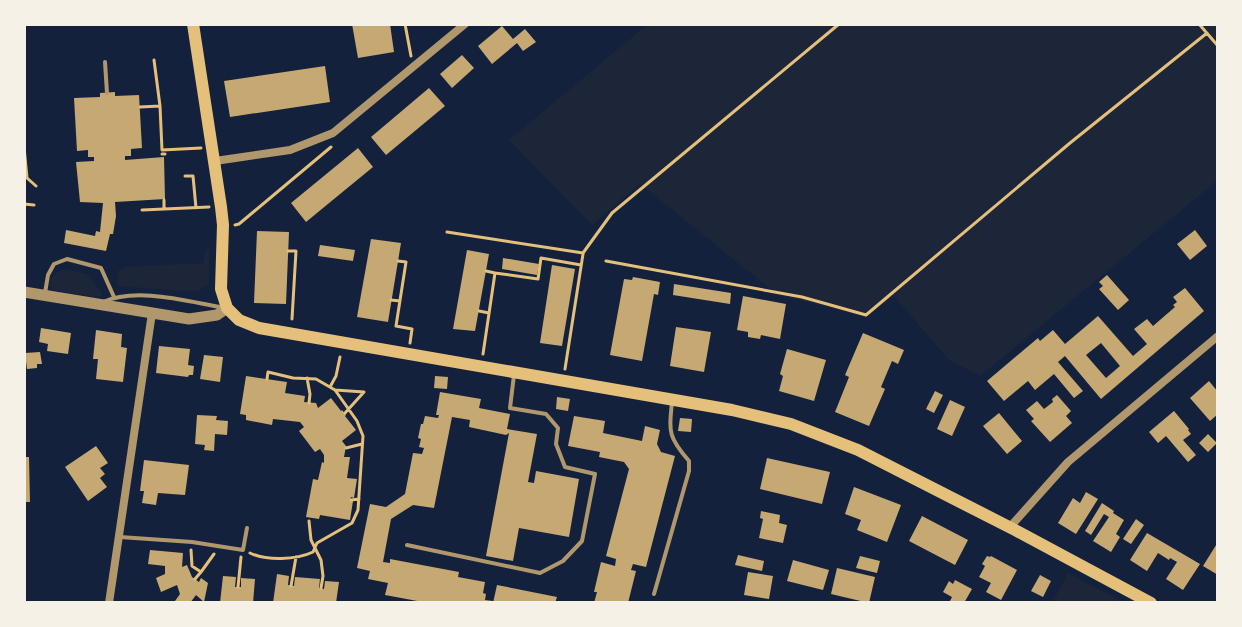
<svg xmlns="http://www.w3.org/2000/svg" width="1242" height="627" font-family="'Source Sans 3',sans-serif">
<rect width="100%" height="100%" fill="#14213d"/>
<path fill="#1d2539" d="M 648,24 L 1218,24 L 1218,180 L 980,376 L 949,360 L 894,296 L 866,317 L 778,295 L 640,184 L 592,225 L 509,140 Z
M 205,249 L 209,249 L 209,284 L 197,292 L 117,286 L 118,271 L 125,267 L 204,263 Z
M 66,269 L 87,274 L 102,293 L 102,296 L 94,297 L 54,290 L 50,285 C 51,275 57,271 66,269 Z
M 1068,573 L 1125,603 L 1052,603 Z"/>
<path fill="#c6a872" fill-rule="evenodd" d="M 352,24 L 390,24 L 394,52 L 358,58 Z
M 502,26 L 513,39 L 525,29 L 536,42 L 523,51 L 517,43 L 492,64 L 478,46 Z
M 462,55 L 474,68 L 452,88 L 440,74 Z
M 325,66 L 330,102 L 230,117 L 224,81 Z
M 429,88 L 445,106 L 386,155 L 371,137 Z
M 115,92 L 115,96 L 139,95 L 142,148 L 131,149 L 131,156 L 125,156 L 125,160 L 164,157 L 165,199 L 115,202 L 116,216 L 113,234 L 110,234 L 106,251 L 64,243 L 66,230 L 95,236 L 96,231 L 100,232 L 103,203 L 80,202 L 76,162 L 94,161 L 94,157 L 88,157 L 88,150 L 77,151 L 74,98 L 100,97 L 100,93 Z
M 358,148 L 373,167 L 306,222 L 291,203 Z
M 1195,230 L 1207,246 L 1190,260 L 1177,244 Z
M 257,231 L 289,232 L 286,304 L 254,303 Z
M 371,239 L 401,243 L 388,322 L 357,317 Z
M 320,245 L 355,250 L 353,261 L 318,256 Z
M 467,250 L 489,254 L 475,331 L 453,329 Z
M 503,258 L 539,264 L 537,275 L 502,269 Z
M 552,265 L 575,269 L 562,346 L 540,343 Z
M 1107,275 L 1129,300 L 1118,310 L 1099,289 L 1103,286 L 1099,282 Z
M 633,277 L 660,282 L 658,295 L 654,294 L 642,361 L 610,355 L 624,279 L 632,280 Z
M 674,284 L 731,293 L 730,304 L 673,295 Z
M 1185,288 L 1204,311 L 1101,399 L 1065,356 L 1058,362 L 1083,391 L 1074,398 L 1054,374 L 1035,390 L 1028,381 L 1004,401 L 987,381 L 1038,338 L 1040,341 L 1053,330 L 1065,344 L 1098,316 L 1133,356 L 1147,344 L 1134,329 L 1147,319 L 1153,326 L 1175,307 L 1173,305 L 1177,302 L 1173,297 ZM 1101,343 L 1120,366 L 1106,378 L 1086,355 Z
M 743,296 L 786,304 L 780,339 L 761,335 L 760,339 L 748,337 L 748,332 L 737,330 Z
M 676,327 L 711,332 L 704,372 L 670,366 Z
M 41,328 L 71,333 L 68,354 L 47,351 L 48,344 L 39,342 Z
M 96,330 L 122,334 L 121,347 L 127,348 L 123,382 L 96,379 L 98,359 L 93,359 Z
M 863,333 L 904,350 L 898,364 L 892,361 L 881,387 L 885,389 L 869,426 L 835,412 L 849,377 L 845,375 Z
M 159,346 L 190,349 L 188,365 L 194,366 L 193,375 L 189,375 L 188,377 L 156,373 Z
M 787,349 L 826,360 L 814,401 L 779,391 L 783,376 L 780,374 Z
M 40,352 L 42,364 L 37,364 L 37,368 L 27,369 L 25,353 Z
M 204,355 L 223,357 L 220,382 L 200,379 Z
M 246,376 L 287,382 L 285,393 L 305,396 L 304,402 L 316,403 L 318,408 L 331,398 L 341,411 L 342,410 L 346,415 L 345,416 L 356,430 L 342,441 L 346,446 L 344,457 L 350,457 L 347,478 L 357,479 L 354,498 L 351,497 L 350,501 L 353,501 L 350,520 L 320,515 L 319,519 L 306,517 L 313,479 L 318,480 L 322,462 L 324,463 L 324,455 L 320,449 L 315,452 L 299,431 L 304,427 L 300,422 L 273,419 L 272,425 L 246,420 L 246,415 L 240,414 Z
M 435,376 L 448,377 L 447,389 L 434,388 Z
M 1209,381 L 1218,392 L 1218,414 L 1210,421 L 1190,398 Z
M 935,391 L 943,395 L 934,413 L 926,409 Z
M 440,392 L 481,399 L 479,408 L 510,414 L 507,429 L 537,434 L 528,482 L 534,483 L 536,471 L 579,479 L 569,537 L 519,528 L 513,561 L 486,556 L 509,433 L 506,435 L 469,427 L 470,420 L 452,417 L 434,508 L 413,505 L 391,519 L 383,562 L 390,563 L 390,559 L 459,572 L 458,577 L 485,582 L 483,593 L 486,594 L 485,600 L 493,601 L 493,603 L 428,603 L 385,595 L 388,583 L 368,579 L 370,571 L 357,568 L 370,504 L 386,507 L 405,494 L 413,453 L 422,454 L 424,448 L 419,447 L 421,439 L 418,438 L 421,424 L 423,424 L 425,416 L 438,418 L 439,415 L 436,415 Z
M 1057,395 L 1071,411 L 1066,416 L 1072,423 L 1050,442 L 1031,421 L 1034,419 L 1026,410 L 1037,401 L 1044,409 L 1053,402 L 1052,399 Z
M 557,397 L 570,399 L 568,411 L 556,409 Z
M 950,400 L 965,407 L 952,436 L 937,429 Z
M 1174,411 L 1189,429 L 1188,430 L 1191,434 L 1183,440 L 1196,455 L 1188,462 L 1166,436 L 1158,443 L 1149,432 Z
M 999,413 L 1022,441 L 1007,454 L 983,426 Z
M 197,415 L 217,416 L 216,420 L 228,421 L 227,435 L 215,434 L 214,451 L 204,450 L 205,445 L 195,444 Z
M 574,416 L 605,421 L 603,433 L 642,441 L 645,426 L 660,430 L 657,444 L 661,452 L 675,456 L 646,567 L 633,564 L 631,570 L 636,571 L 628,603 L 594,603 L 597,592 L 594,592 L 601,562 L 615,566 L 616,559 L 606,556 L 629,469 L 624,462 L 599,457 L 600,452 L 568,446 Z
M 680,418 L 692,419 L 691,432 L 678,431 Z
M 1208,434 L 1217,443 L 1208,452 L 1199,443 Z
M 96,446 L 108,463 L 100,468 L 105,474 L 100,478 L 107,487 L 88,501 L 65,467 Z
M 24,457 L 29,457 L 30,502 L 24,502 Z
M 767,458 L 830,472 L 822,504 L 760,489 Z
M 144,460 L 189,465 L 185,495 L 158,493 L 156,505 L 142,503 L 144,491 L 140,491 Z
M 854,487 L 901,505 L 887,542 L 857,530 L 861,520 L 845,514 Z
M 1086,492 L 1098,499 L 1076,534 L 1058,523 L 1073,498 L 1080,503 Z
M 1102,503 L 1114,511 L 1113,513 L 1124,520 L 1116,534 L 1120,537 L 1111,552 L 1093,541 L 1109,517 L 1104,514 L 1091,535 L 1085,531 Z
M 761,511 L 780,515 L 779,523 L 787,525 L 783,543 L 759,538 L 763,519 L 760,518 Z
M 922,516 L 968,540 L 955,565 L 909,541 Z
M 1136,519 L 1144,525 L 1131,544 L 1123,539 Z
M 1147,533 L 1200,564 L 1183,590 L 1166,579 L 1177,562 L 1170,558 L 1169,560 L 1158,553 L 1147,571 L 1130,560 Z
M 1218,542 L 1218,575 L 1203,566 Z
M 150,550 L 183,553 L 182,567 L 187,565 L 192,577 L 199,582 L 201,578 L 208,583 L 204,602 L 196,595 L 190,603 L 177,603 L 175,601 L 180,594 L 177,585 L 161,592 L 156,578 L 165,574 L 165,566 L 148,564 Z
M 738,555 L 764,561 L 762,571 L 735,565 Z
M 860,556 L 880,561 L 877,573 L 856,568 Z
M 987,556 L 990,557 L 991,556 L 1017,570 L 1001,600 L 986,592 L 991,583 L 979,577 L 985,566 L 982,564 Z
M 793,560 L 829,570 L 823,590 L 787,581 Z
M 837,568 L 875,577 L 869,603 L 831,594 Z
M 748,572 L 773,576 L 769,599 L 744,595 Z
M 277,574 L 289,576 L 288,585 L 294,586 L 295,577 L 320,579 L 319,588 L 324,589 L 325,581 L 339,582 L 336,603 L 273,603 Z
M 1040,575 L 1051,581 L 1043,597 L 1031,591 Z
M 223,576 L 236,577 L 235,587 L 241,587 L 241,578 L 255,579 L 253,603 L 220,603 Z
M 955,580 L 972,589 L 964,603 L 949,603 L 952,597 L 943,592 L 949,581 L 953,584 Z
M 497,585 L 557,597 L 555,603 L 493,603 Z"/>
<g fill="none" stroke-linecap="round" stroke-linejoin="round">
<path stroke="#e5c07b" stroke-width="3" d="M 405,24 L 411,56
M 1199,24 L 1218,46
M 154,60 L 160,106 L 162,150 L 201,148
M 140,107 L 160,106
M 24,147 L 27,178 L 36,186
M 162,154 L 165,154
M 185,176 L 193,176 L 196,208
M 164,200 L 164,209
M 24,204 L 34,205
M 142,210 L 209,207
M 235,225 L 239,224 L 331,147
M 447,232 L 583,253 L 612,213 L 839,24
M 288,251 L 296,251 L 292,319
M 398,261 L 406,262 L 396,326 L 412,329 L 410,343
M 606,261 L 802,297 L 866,315 L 1070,143 L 1207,33
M 495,273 L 538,279 L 541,258 L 581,265
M 391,300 L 400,301
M 479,311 L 489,313
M 483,354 L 495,273 L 486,271
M 565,369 L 583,254
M 307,378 L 310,394 L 309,403
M 330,387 L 336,376 L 340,357
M 335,390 L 364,392
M 345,413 L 364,392
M 346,448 L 362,444
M 351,500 L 359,499
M 309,521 L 311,540 L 321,560 L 323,576 L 321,588
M 191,550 L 192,566 L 201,572 L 214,554
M 250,553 C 267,561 296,560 313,552 L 317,543 L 352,523 L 358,510 L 363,436 L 357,421 L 335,390 L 316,379 L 293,378 L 268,372 L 267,379
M 195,579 L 201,572
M 291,586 L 296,557
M 238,587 L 241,557"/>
<path stroke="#b1986c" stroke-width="4" d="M 105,62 L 107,93
M 45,293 L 48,275 L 54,264 L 67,259 L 101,268 L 114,297
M 103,302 C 136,287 186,301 220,307
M 120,537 L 192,542 L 243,550 L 247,528
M 407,545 L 540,573 L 563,561 L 582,541 L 595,474 L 565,467 L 556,444 L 558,428 L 546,414 L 510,408 L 514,375
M 654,594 L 689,471 L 689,461 C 668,437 669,432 672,402"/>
<path stroke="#b1986c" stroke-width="8" d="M 215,161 L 290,150 L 333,133 L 465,24
M 1010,527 L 1068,462 L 1218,336
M 109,603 L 152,313"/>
<path stroke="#b1986c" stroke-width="11" d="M 24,292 L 189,319 L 217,315 L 227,308"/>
<path stroke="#e5c07b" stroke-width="12" d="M 193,24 L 221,207 L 223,225 L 221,289 L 227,308 L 239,320 L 259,328 L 732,410 L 791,424 L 858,450 L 1015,530 L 1151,603"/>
</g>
<rect width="1242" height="627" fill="none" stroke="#f6f1e7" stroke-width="52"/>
</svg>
